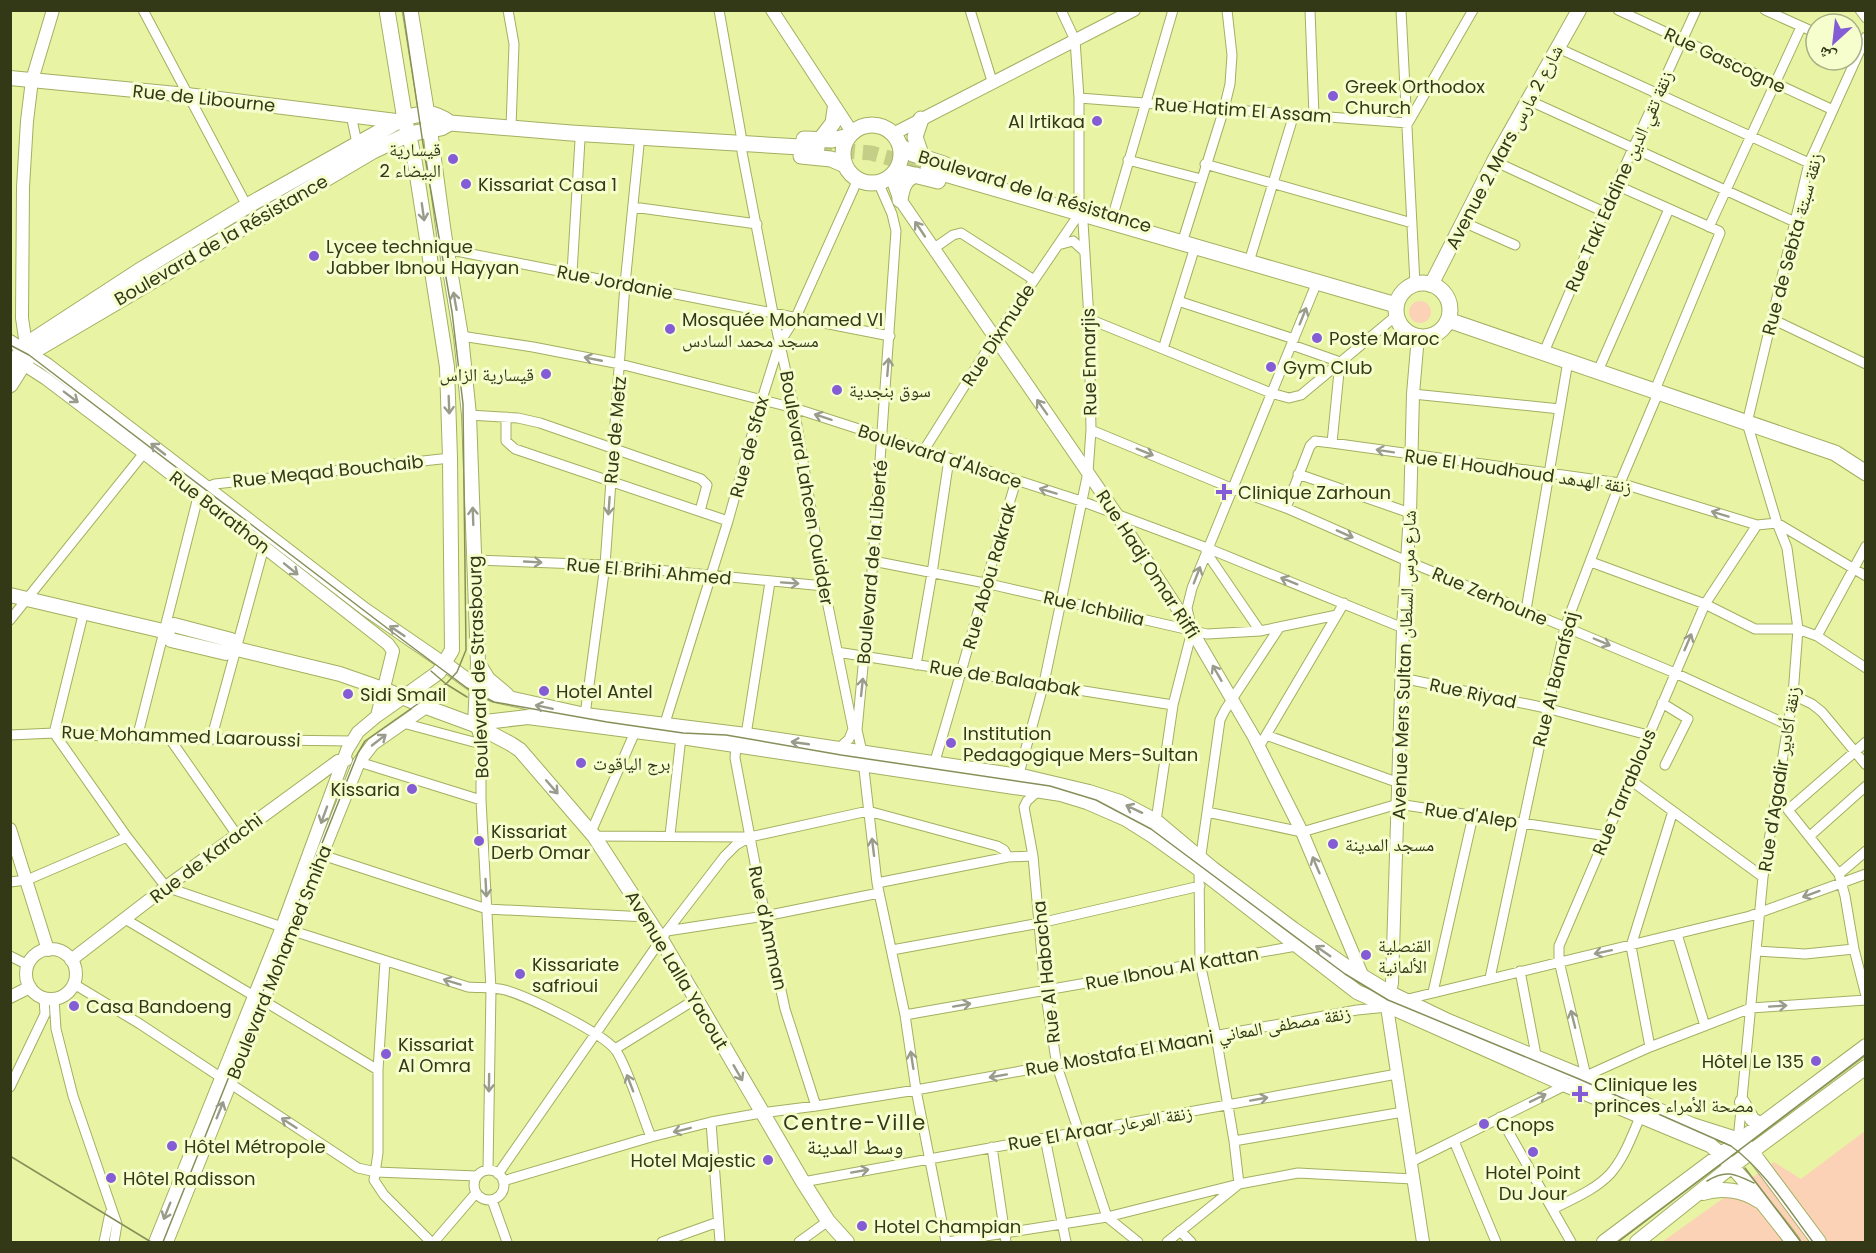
<svg xmlns="http://www.w3.org/2000/svg" width="1876" height="1253" font-family="Poppins,'Noto Naskh Arabic',sans-serif">
<rect width="100%" height="100%" fill="#e8f4a3"/>
<path fill="#fbd2b6" d="M1409 312a11 11 0 1 1 22 0a11 11 0 1 1-22 0Z
M 1865,1131 L 1865,1242 L 1662,1242 L 1774,1162 L 1801,1179 Z"/>
<g fill="none" stroke-linecap="round" stroke-linejoin="round">
<path stroke="#c4ce87" stroke-width="15" stroke-dasharray="15 8" stroke-linecap="butt" d="M 817,148 L 871,153 L 928,169"/>
<g stroke="#a4af61" stroke-width="11">
<path id="minor" d="M 143,10 L 247,206
M 508,10 L 514,44 L 511,127
M 719,10 L 741,135
M 970,10 L 992,81
M 1061,10 L 1075,40 L 1079,98 L 1079,205
M 1310,10 L 1314,116
M 1401,10 L 1415,284
M 1618,10 L 1833,110
M 1765,10 L 1816,33
M 1860,10 L 1866,18
M 1558,48 L 1809,163
M 1079,98 L 1408,123 L 1473,10
M 1528,100 L 1795,222
M 351,115 L 357,143
M 742,152 L 773,313 L 794,408 L 824,586 L 853,729 L 849,739 L 838,749
M 1128,160 L 1201,179
M 1494,161 L 1604,212
M 1205,164 L 1412,223
M 878,182 L 892,214 L 896,231 L 873,561 L 857,730 L 862,752 L 877,883 L 905,1015 L 916,1090 L 946,1242
M 1616,185 L 1719,231 L 1720,233 L 1655,390
M 633,207 L 757,224
M 1113,215 L 1173,10
M 1463,222 L 1515,245
M 1709,227 L 1801,27
M 1182,243 L 1224,109 L 1230,84 L 1232,55 L 1227,10
M 1058,245 L 1073,241 L 1085,252
M 446,249 L 890,336
M 933,249 L 953,235 L 961,233 L 1034,280
M 1249,262 L 1294,114
M 572,273 L 580,140
M 1178,301 L 1294,339
M 1089,319 L 1271,393 L 1289,398 L 1301,395 L 1397,315
M 1772,319 L 1866,364
M 461,336 L 533,347 L 620,364 L 794,408 L 1081,501 L 1207,548 L 1403,628
M 1292,345 L 1340,362 L 1332,443
M 1163,349 L 1195,247
M 1544,352 L 1604,212 L 1696,10
M 1598,371 L 1669,209
M 1413,394 L 1560,409
M 469,415 L 518,418 L 540,423 L 701,479 L 707,485 L 700,511
M 506,417 L 506,441 L 515,449 L 728,521
M 1091,430 L 1231,488 L 1286,508 L 1407,561 L 1675,673 L 1788,725
M 924,450 L 994,339 L 1075,220
M 1298,474 L 1410,513
M 1286,508 L 1310,446 L 1315,441 L 1332,443 L 1620,483 L 1757,525 L 1777,523 L 1866,576
M 1206,552 L 1260,631
M 475,560 L 605,565 L 824,586
M 873,561 L 985,583 L 1207,634 L 1260,631 L 1337,615 L 1344,603
M 1591,562 L 1705,604 L 1755,629 L 1798,629 L 1817,636 L 1866,668
M 1526,610 L 1568,361
M 84,611 L 54,733 L 127,837 L 166,887 L 282,927
M 10,620 L 144,453
M 1817,636 L 1866,546
M 837,652 L 1173,705
M 916,665 L 932,573 L 949,459
M 1402,678 L 1546,708 L 1648,735
M 1793,695 L 1812,704 L 1822,712 L 1866,765
M 1662,703 L 1688,719 L 1665,765
M 585,715 L 605,565 L 625,284 L 639,145
M 403,723 L 481,744
M 475,725 L 481,744 L 481,800 L 491,989 L 488,1170
M 664,726 L 728,521 L 762,399 L 780,342 L 796,317 L 858,179
M 10,735 L 54,733 L 137,738 L 352,741
M 746,735 L 770,582
M 1266,735 L 1399,783
M 137,738 L 198,497 L 202,489 L 215,484 L 450,458
M 170,739 L 237,835
M 211,740 L 264,547
M 736,745 L 735,758 L 765,916 L 785,1009 L 816,1106
M 1259,747 L 1337,615
M 359,762 L 481,800
M 932,766 L 934,764 C 963,670 987,575 1016,481
M 1018,777 L 1044,683 L 1088,472 L 1091,430 L 1089,319 L 1083,222
M 1629,779 L 1763,877
M 1037,792 L 1027,801 L 1024,807 L 1033,856 L 1045,990 L 1057,1066 L 1107,1217 L 1138,1242
M 1788,810 L 1866,742
M 1788,810 L 1839,874
M 1207,812 L 1302,832 L 1398,804 L 1607,836
M 1156,821 L 1173,705 L 1192,631 L 1187,608 L 1192,588 L 1317,282
M 591,832 L 635,732
M 670,835 L 681,737
M 594,836 L 750,837 L 868,811 L 997,846 L 1004,850 L 1008,857
M 1810,836 L 1866,786
M 322,855 L 487,909 L 647,917
M 1839,874 L 1845,896 L 1854,949 L 1866,996
M 1839,874 L 1866,851
M 10,882 L 27,880 L 127,837
M 877,883 L 1008,857 L 1033,856
M 125,919 L 254,996
M 293,931 L 468,987 C 480,988 494,987 505,990 C 527,996 606,1034 617,1052 C 630,1074 641,1112 651,1137
M 667,931 L 765,916 L 879,893
M 1677,934 L 1705,1026
M 892,950 L 1040,923 L 1200,886
M 1757,951 L 1805,954 L 1854,949
M 10,956 L 28,965
M 385,961 L 378,1070 L 378,1153 L 374,1180 L 384,1195 L 431,1242
M 1520,971 L 1537,1060
M 1490,978 L 1565,627 L 1620,483 L 1659,391
M 74,984 L 140,1024 L 358,1168 L 376,1172 L 477,1176
M 1433,992 L 1473,816
M 54,999 L 56,1029 L 73,1096 L 117,1224 L 114,1242
M 1404,1000 L 1750,916 L 1866,874
M 264,1001 L 378,1070
M 905,1015 L 1296,946
M 1650,1047 L 1631,946 L 1673,811
M 615,1049 L 696,999
M 1586,1076 L 1559,961 L 1559,946 L 1705,604 L 1757,525
M 10,1087 L 45,1014 L 44,998
M 1500,1117 L 1571,1242
M 711,1122 L 720,1242
M 1045,1138 L 1066,1242
M 1234,1141 L 1403,1112
M 1454,1141 L 1496,1242
M 1738,1141 L 1763,877 L 1793,695 L 1798,629 L 1787,548 L 1777,523 L 1747,423 L 1809,163 L 1866,37
M 992,1147 L 1006,1242
M 1411,1162 L 1566,1085 L 1650,1047 L 1751,1008 L 1866,1000
M474 1185a15 15 0 1 1 30 0a15 15 0 1 1-30 0Z
M 498,1174 L 667,931 L 724,857 L 736,845 L 748,838
M 503,1181 L 651,1137 L 711,1122 L 761,1113 L 816,1106 L 916,1090 L 1357,1010 L 1388,1007
M 803,1182 L 1397,1074
M 492,1200 L 507,1242
M 1553,1209 C 1572,1199 1595,1190 1610,1174 C 1625,1157 1632,1135 1641,1115
M 1180,1231 L 1191,1242
M 104,1242 L 110,1213
M 434,1242 L 476,1193
M 662,1242 L 718,1222
M 799,1242 L 828,1221
M 947,1242 L 1107,1217 L 1239,1184 L 1234,1141 L 1216,1036 L 1200,963 L 1199,869 L 1220,720 L 1225,710 L 1279,628
M 1167,1242 L 1239,1184 L 1298,1173 L 1413,1179"/>
</g>
<g stroke="#a4af61" stroke-width="14">
<path id="tertiary" d="M 772,10 L 852,132
M 893,134 L 1134,10
M 891,176 L 899,198 L 1117,515 L 1192,631 L 1254,737 L 1302,832 L 1363,977
M 1418,336 L 1413,394 L 1410,513 L 1403,628 L 1392,983 L 1387,1007 L 1423,1242
M 10,341 L 47,364 L 365,609 L 445,664
M 26,345 L 22,318 L 23,187 L 27,121 L 32,80 L 53,10
M 17,360 L 45,378 L 144,453 L 388,644 L 393,651 L 377,716 L 358,732 L 347,750 L 282,927 L 155,1242
M 377,716 L 404,697
M 10,829 L 48,950
M26 974a25 25 0 1 1 50 0a25 25 0 1 1-50 0Z
M 71,960 L 166,887 L 338,761 L 346,760
M 10,997 L 30,987
M 167,1242 L 359,762 L 373,744 L 426,707"/>
</g>
<g stroke="#a4af61" stroke-width="16">
<path id="secondary" d="M 10,78 L 187,95 L 396,121
M 430,130 L 444,234 L 461,336 L 469,415 L 478,663 L 475,725
M 1431,285 L 1494,161 L 1579,10
M 10,595 L 163,631 L 171,640 L 226,653 L 237,649 L 340,674 L 383,689 L 426,707 L 475,725 L 511,744 L 520,750 L 594,836 L 661,939 L 803,1182 L 828,1221 L 847,1242
M 163,631 L 174,625 L 231,640 L 237,649
M 478,663 L 488,679 L 507,695
M 445,664 L 478,688 L 495,695 L 585,715 L 746,735 L 1026,777 L 1089,792 L 1120,802 L 1156,821 L 1213,869 L 1293,929 L 1344,965 L 1390,993 L 1448,1021 L 1584,1077 L 1692,1125 L 1733,1138 L 1749,1148 L 1819,1242
M 404,697 L 439,672 L 452,650 L 450,458 L 447,367 L 415,163 L 409,134
M 475,725 L 485,722 L 528,717 L 681,737 L 1061,794 L 1087,802 L 1126,819 L 1153,836 L 1199,869 L 1357,992 L 1566,1085 L 1710,1145 C 1723,1155 1732,1167 1743,1179 C 1760,1200 1777,1221 1793,1242
M 1742,1102 L 1752,1119 L 1760,1125
M 1703,1193 C 1721,1187 1743,1190 1759,1201
M 1604,1242 L 1866,1046
M 1637,1242 L 1732,1166 L 1866,1067"/>
</g>
<g stroke="#a4af61" stroke-width="17">
<path id="primary" d="M 387,10 L 406,126
M 410,10 L 428,121
M 921,119 L 915,137 L 922,157
M843 154a29 29 0 1 1 58 0a29 29 0 1 1-58 0Z
M 804,139 L 832,140 L 849,136
M 820,140 L 833,123 L 835,109
M 900,146 L 913,154 L 944,164
M 801,156 L 831,159 L 845,165
M 928,169 L 1396,305
M 894,173 L 906,173 L 938,181
M 900,200 C 902,188 904,179 916,175
M1396 310a27 27 0 1 1 54 0a27 27 0 1 1-54 0Z
M 1448,320 L 1835,453 L 1866,473
M 10,366 L 30,342 L 139,271 L 247,206 L 404,118 C 424,113 432,110 450,123 L 571,133 L 817,148
M 10,385 L 29,355 L 37,349 L 373,151 L 409,134 L 441,128 L 450,123"/>
</g>
<use href="#minor" stroke="#fff" stroke-width="9"/>
<use href="#tertiary" stroke="#fff" stroke-width="12"/>
<use href="#secondary" stroke="#fff" stroke-width="14"/>
<use href="#primary" stroke="#fff" stroke-width="15"/>
<path stroke="#878f58" stroke-width="1.5" d="M 10,345 L 29,355 L 404,641 L 467,688 L 494,702 L 607,722 L 683,733 L 726,735 L 841,755 L 1050,786 L 1096,800 L 1151,829 L 1345,974 L 1388,1000 L 1579,1079 L 1731,1146 C 1765,1171 1788,1209 1813,1242
M 431,671 L 446,684 L 467,697
M 10,1156 L 151,1242
M 1745,1168 L 1801,1242
M 1707,1181 C 1726,1169 1735,1174 1754,1183
M 163,1242 L 358,753 L 365,741 L 446,684 L 457,672 L 466,650 L 463,404 L 452,312 L 425,157 L 403,10
M 1618,1242 L 1866,1054"/>
</g>
<defs><path id="oneway-shaft" d="M-6 0H5M1.5-3L5.5 0L1.5 3" fill="none" stroke-width="1.6" stroke-linecap="round" stroke-linejoin="round" transform="scale(1.5)"/></defs>
<g stroke="#999c8b">
<use href="#oneway-shaft" transform="translate(423 212) rotate(82)"/>
<use href="#oneway-shaft" transform="translate(920 229) rotate(-124)"/>
<use href="#oneway-shaft" transform="translate(455 301) rotate(-100)"/>
<use href="#oneway-shaft" transform="translate(1303 316) rotate(-68)"/>
<use href="#oneway-shaft" transform="translate(593 359) rotate(-169)"/>
<use href="#oneway-shaft" transform="translate(888 367) rotate(-85)"/>
<use href="#oneway-shaft" transform="translate(71 397) rotate(37)"/>
<use href="#oneway-shaft" transform="translate(449 405) rotate(88)"/>
<use href="#oneway-shaft" transform="translate(1042 407) rotate(-125)"/>
<use href="#oneway-shaft" transform="translate(823 417) rotate(-162)"/>
<use href="#oneway-shaft" transform="translate(158 449) rotate(-142)"/>
<use href="#oneway-shaft" transform="translate(1385 451) rotate(-171)"/>
<use href="#oneway-shaft" transform="translate(1145 452) rotate(22)"/>
<use href="#oneway-shaft" transform="translate(1048 491) rotate(-163)"/>
<use href="#oneway-shaft" transform="translate(609 506) rotate(94)"/>
<use href="#oneway-shaft" transform="translate(1720 514) rotate(-163)"/>
<use href="#oneway-shaft" transform="translate(473 516) rotate(-92)"/>
<use href="#oneway-shaft" transform="translate(1345 534) rotate(24)"/>
<use href="#oneway-shaft" transform="translate(533 562) rotate(3)"/>
<use href="#oneway-shaft" transform="translate(291 569) rotate(39)"/>
<use href="#oneway-shaft" transform="translate(1197 575) rotate(-69)"/>
<use href="#oneway-shaft" transform="translate(1289 581) rotate(-158)"/>
<use href="#oneway-shaft" transform="translate(790 583) rotate(4)"/>
<use href="#oneway-shaft" transform="translate(397 631) rotate(-146)"/>
<use href="#oneway-shaft" transform="translate(1602 642) rotate(23)"/>
<use href="#oneway-shaft" transform="translate(1688 642) rotate(-67)"/>
<use href="#oneway-shaft" transform="translate(1217 673) rotate(-120)"/>
<use href="#oneway-shaft" transform="translate(862 687) rotate(-84)"/>
<use href="#oneway-shaft" transform="translate(544 707) rotate(-168)"/>
<use href="#oneway-shaft" transform="translate(379 740) rotate(-38)"/>
<use href="#oneway-shaft" transform="translate(800 743) rotate(-172)"/>
<use href="#oneway-shaft" transform="translate(552 787) rotate(49)"/>
<use href="#oneway-shaft" transform="translate(1134 809) rotate(-155)"/>
<use href="#oneway-shaft" transform="translate(324 815) rotate(110)"/>
<use href="#oneway-shaft" transform="translate(873 847) rotate(-97)"/>
<use href="#oneway-shaft" transform="translate(1316 865) rotate(-113)"/>
<use href="#oneway-shaft" transform="translate(486 888) rotate(87)"/>
<use href="#oneway-shaft" transform="translate(1811 894) rotate(160)"/>
<use href="#oneway-shaft" transform="translate(1323 951) rotate(-145)"/>
<use href="#oneway-shaft" transform="translate(1603 952) rotate(168)"/>
<use href="#oneway-shaft" transform="translate(452 982) rotate(-163)"/>
<use href="#oneway-shaft" transform="translate(962 1005) rotate(-10)"/>
<use href="#oneway-shaft" transform="translate(1778 1006) rotate(-4)"/>
<use href="#oneway-shaft" transform="translate(1573 1019) rotate(-104)"/>
<use href="#oneway-shaft" transform="translate(912 1060) rotate(-99)"/>
<use href="#oneway-shaft" transform="translate(738 1073) rotate(60)"/>
<use href="#oneway-shaft" transform="translate(998 1076) rotate(170)"/>
<use href="#oneway-shaft" transform="translate(489 1083) rotate(91)"/>
<use href="#oneway-shaft" transform="translate(630 1083) rotate(-111)"/>
<use href="#oneway-shaft" transform="translate(1538 1098) rotate(-26)"/>
<use href="#oneway-shaft" transform="translate(1259 1099) rotate(-10)"/>
<use href="#oneway-shaft" transform="translate(220 1110) rotate(-68)"/>
<use href="#oneway-shaft" transform="translate(289 1123) rotate(-147)"/>
<use href="#oneway-shaft" transform="translate(682 1130) rotate(166)"/>
<use href="#oneway-shaft" transform="translate(860 1171) rotate(-10)"/>
<use href="#oneway-shaft" transform="translate(167 1211) rotate(112)"/>
</g>
<g fill="#845cd6" stroke="#f6fece" stroke-width="2">
<circle cx="1333" cy="96" r="6"/>
<circle cx="1097" cy="121" r="6"/>
<circle cx="453" cy="159" r="6"/>
<circle cx="466" cy="184" r="6"/>
<circle cx="314" cy="256" r="6"/>
<circle cx="670" cy="329" r="6"/>
<circle cx="1317" cy="338" r="6"/>
<circle cx="1271" cy="367" r="6"/>
<circle cx="546" cy="374" r="6"/>
<circle cx="837" cy="390" r="6"/>
<path d="M1221 483h6v6h6v6h-6v6h-6v-6h-6v-6h6z"/>
<circle cx="544" cy="691" r="6"/>
<circle cx="348" cy="694" r="6"/>
<circle cx="951" cy="743" r="6"/>
<circle cx="581" cy="763" r="6"/>
<circle cx="412" cy="789" r="6"/>
<circle cx="479" cy="841" r="6"/>
<circle cx="1333" cy="844" r="6"/>
<circle cx="1366" cy="955" r="6"/>
<circle cx="520" cy="974" r="6"/>
<circle cx="74" cy="1006" r="6"/>
<circle cx="386" cy="1054" r="6"/>
<circle cx="1816" cy="1061" r="6"/>
<path d="M1577 1085h6v6h6v6h-6v6h-6v-6h-6v-6h6z"/>
<circle cx="1484" cy="1124" r="6"/>
<circle cx="172" cy="1146" r="6"/>
<circle cx="1533" cy="1152" r="6"/>
<circle cx="768" cy="1160" r="6"/>
<circle cx="111" cy="1178" r="6"/>
<circle cx="862" cy="1226" r="6"/>
</g>
<g text-anchor="middle" dominant-baseline="central" stroke-width="6" stroke-linejoin="round" paint-order="stroke">
<g font-size="18" fill="#333817" stroke="#f6fece">
<text transform="translate(1725 60) rotate(25)">Rue Gascogne</text>
<text transform="translate(204 98) rotate(6)">Rue de Libourne</text>
<text transform="translate(1243 110) rotate(4)">Rue Hatim El Assam</text>
<text transform="translate(1504 147) rotate(-62)">Avenue 2 Mars شارع 2 مارس</text>
<text transform="translate(1619 181) rotate(-66)">Rue Taki Eddine زنقة تقي الدين</text>
<text transform="translate(1035 191) rotate(17)">Boulevard de la Résistance</text>
<text transform="translate(221 240) rotate(-30)">Boulevard de la Résistance</text>
<text transform="translate(1792 244) rotate(-75)">Rue de Sebta زنقة سبتة</text>
<text transform="translate(615 282) rotate(11)">Rue Jordanie</text>
<text transform="translate(998 335) rotate(-57)">Rue Dixmude</text>
<text transform="translate(1089 362) rotate(-91)">Rue Ennarjis</text>
<text transform="translate(615 430) rotate(-85)">Rue de Metz</text>
<text transform="translate(749 447) rotate(-75)">Rue de Sfax</text>
<text transform="translate(940 456) rotate(18)">Boulevard d'Alsace</text>
<text transform="translate(328 471) rotate(-6)">Rue Meqad Bouchaib</text>
<text transform="translate(1518 471) rotate(8)">Rue El Houdhoud زنقة الهدهد</text>
<text transform="translate(807 488) rotate(80)">Boulevard Lahcen Ouidder</text>
<text transform="translate(220 512) rotate(38)">Rue Barathon</text>
<text transform="translate(872 562) rotate(-85)">Boulevard de la Liberté</text>
<text transform="translate(1148 564) rotate(57)">Rue Hadj Omar Riffi</text>
<text transform="translate(649 571) rotate(5)">Rue El Brihi Ahmed</text>
<text transform="translate(989 576) rotate(-74)">Rue Abou Rakrak</text>
<text transform="translate(1490 596) rotate(23)">Rue Zerhoune</text>
<text transform="translate(1094 608) rotate(13)">Rue Ichbilia</text>
<text transform="translate(1404 665) rotate(-88)">Avenue Mers Sultan شارع مرس السلطان</text>
<text transform="translate(478 667) rotate(-92)">Boulevard de Strasbourg</text>
<text transform="translate(1005 678) rotate(9)">Rue de Balaabak</text>
<text transform="translate(1555 679) rotate(-76)">Rue Al Banafsaj</text>
<text transform="translate(1473 693) rotate(12)">Rue Riyad</text>
<text transform="translate(181 736) rotate(2)">Rue Mohammed Laaroussi</text>
<text transform="translate(1779 779) rotate(-81)">Rue d'Agadir زنقة أكادير</text>
<text transform="translate(1624 792) rotate(-67)">Rue Tarrablous</text>
<text transform="translate(1471 815) rotate(8)">Rue d'Alep</text>
<text transform="translate(206 858) rotate(-37)">Rue de Karachi</text>
<text transform="translate(768 928) rotate(78)">Rue d'Amman</text>
<text transform="translate(279 962) rotate(-68)">Boulevard Mohamed Smiha</text>
<text transform="translate(1172 968) rotate(-10)">Rue Ibnou Al Kattan</text>
<text transform="translate(677 970) rotate(59)">Avenue Lalla Yacout</text>
<text transform="translate(1046 972) rotate(-96)">Rue Al Habacha</text>
<text transform="translate(1188 1041) rotate(-10)">Rue Mostafa El Maani زنقة مصطفى المعاني</text>
<text transform="translate(1100 1128) rotate(-10)">Rue El Araar زنقة العرعار</text>
</g>
<g font-size="18" fill="#333817" stroke="#f6fece" text-anchor="start">
<text x="1345" y="86">Greek Orthodox<tspan x="1345" dy="21">Church</tspan></text>
<text x="1085" y="121" text-anchor="end">Al Irtikaa</text>
<text x="441" y="149" text-anchor="end">قيسارية<tspan x="441" dy="21">البيضاء 2</tspan></text>
<text x="478" y="184">Kissariat Casa 1</text>
<text x="326" y="246">Lycee technique<tspan x="326" dy="21">Jabber Ibnou Hayyan</tspan></text>
<text x="682" y="319">Mosquée Mohamed VI<tspan x="682" dy="21">مسجد محمد السادس</tspan></text>
<text x="1329" y="338">Poste Maroc</text>
<text x="1283" y="367">Gym Club</text>
<text x="534" y="374" text-anchor="end">قيسارية الزاس</text>
<text x="849" y="390">سوق بنجدية</text>
<text x="1238" y="492">Clinique Zarhoun</text>
<text x="556" y="691">Hotel Antel</text>
<text x="360" y="694">Sidi Smail</text>
<text x="963" y="733">Institution<tspan x="963" dy="21">Pedagogique Mers-Sultan</tspan></text>
<text x="593" y="763">برج الياقوت</text>
<text x="400" y="789" text-anchor="end">Kissaria</text>
<text x="491" y="831">Kissariat<tspan x="491" dy="21">Derb Omar</tspan></text>
<text x="1345" y="844">مسجد المدينة</text>
<text x="1378" y="945">القنصلية<tspan x="1378" dy="21">الألمانية</tspan></text>
<text x="532" y="964">Kissariate<tspan x="532" dy="21">safrioui</tspan></text>
<text x="86" y="1006">Casa Bandoeng</text>
<text x="398" y="1044">Kissariat<tspan x="398" dy="21">Al Omra</tspan></text>
<text x="1804" y="1061" text-anchor="end">Hôtel Le 135</text>
<text x="1594" y="1084">Clinique les<tspan x="1594" dy="21">princes مصحة الأمراء</tspan></text>
<text x="1496" y="1124">Cnops</text>
<text x="184" y="1146">Hôtel Métropole</text>
<text x="756" y="1160" text-anchor="end">Hotel Majestic</text>
<text x="1533" y="1172" text-anchor="middle">Hotel Point<tspan x="1533" dy="21">Du Jour</tspan></text>
<text x="123" y="1178">Hôtel Radisson</text>
<text x="874" y="1226">Hotel Champian</text>
</g>
<g font-size="21" letter-spacing="1.5" fill="#333817" stroke="#f6fece">
<text x="855" y="1122">Centre-Ville<tspan x="855" dy="24">وسط المدينة</tspan></text>
</g>
</g>
<rect width="1876" height="1253" fill="none" stroke="#333817" stroke-width="24"/>
<g transform="translate(1834 42) rotate(207)"><circle r="28" fill="#f6fece" stroke="#a8af85" stroke-width="1.5"/>
<path d="M0-4.5L10 22L0 15L-10 22Z" fill="#845cd6"/>
<text y="-9" font-size="16" font-weight="bold" text-anchor="middle" fill="#333817">ش</text>
</g>
</svg>
